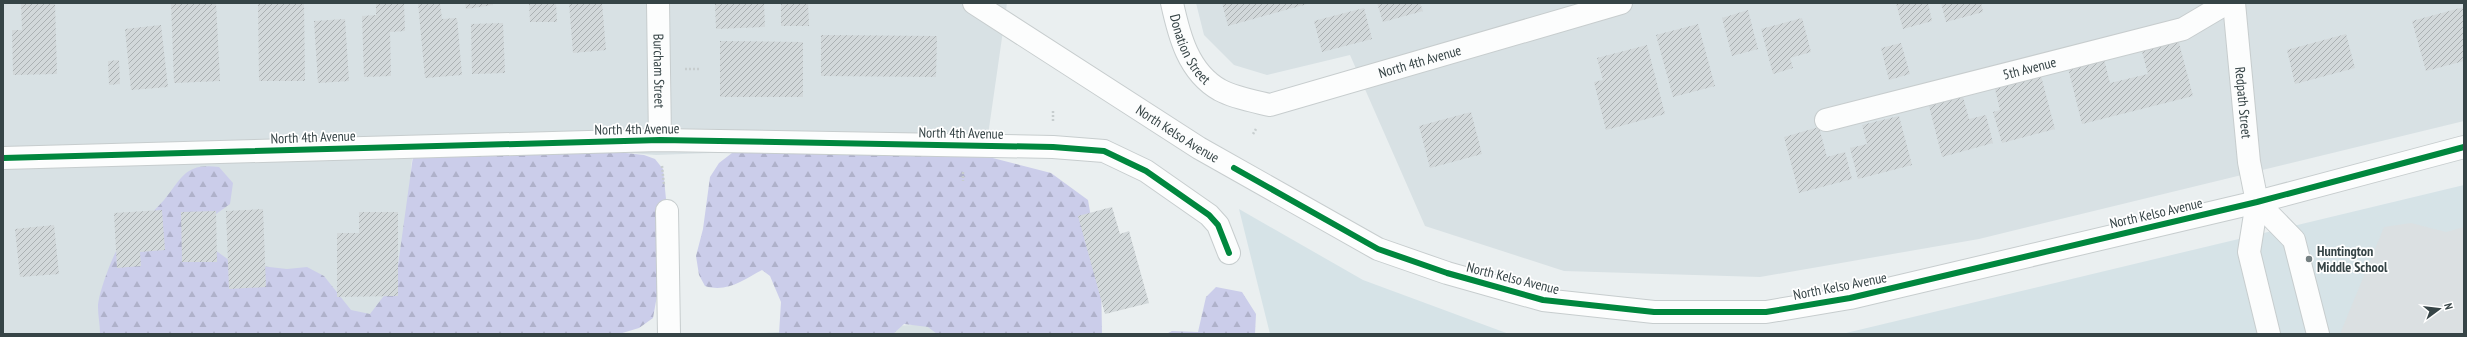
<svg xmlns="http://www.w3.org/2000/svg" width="2467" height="337" font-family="'PT Sans Narrow',sans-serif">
<defs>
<pattern id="forest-firs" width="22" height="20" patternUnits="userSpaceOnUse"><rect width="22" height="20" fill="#cbcdea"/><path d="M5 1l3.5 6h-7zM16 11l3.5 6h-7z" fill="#afb1ca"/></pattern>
<pattern id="building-hatch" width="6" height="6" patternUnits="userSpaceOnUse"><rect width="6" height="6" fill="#d2d8da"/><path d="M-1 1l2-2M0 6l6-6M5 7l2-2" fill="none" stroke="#abb1b3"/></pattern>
</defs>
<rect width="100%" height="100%" fill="#eaeff0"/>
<path fill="#d8e1e4" d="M 3,3 L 1007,3 L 985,156 L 840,148 L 656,155 L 473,141 L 438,134 L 424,136 L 413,148 L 397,326 L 127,334 L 3,334 Z
M 1196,3 L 2464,3 L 2464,121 L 1979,239 L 1760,277 L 1564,271 L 1425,226 L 1350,55 L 1267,75 L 1234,65 L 1204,35 Z
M 954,323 L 964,334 L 742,334 L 872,327 Z"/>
<path fill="#d6e3e7" d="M 2464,185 L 2464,334 L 1831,334 L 1846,333 Z
M 1239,209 L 1363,280 L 1509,334 L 1270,334 Z"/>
<path fill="url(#forest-firs)" d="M 437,134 L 473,141 L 563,146 L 644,155 L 655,159 L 663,169 L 669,229 L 653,318 L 639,328 L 619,334 L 100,334 C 100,324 98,316 98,307 C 98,294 112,257 119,246 C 130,228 151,216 164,200 C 183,177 185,163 219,167 L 233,183 L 230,204 L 216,214 L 195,220 L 204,242 L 233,263 L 287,269 L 307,267 L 324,276 L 351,310 L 370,314 L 396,280 L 414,149 L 424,138 Z
M 771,147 L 985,156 L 1051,173 L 1088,200 L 1101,276 L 1102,334 L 937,334 L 928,327 L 904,324 L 893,334 L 779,334 L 781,302 L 770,276 L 762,270 C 743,280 727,293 705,286 L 699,275 L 696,256 L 703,229 L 710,177 L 719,163 L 732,153 Z
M 1216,287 L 1242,292 L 1256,314 L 1255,334 L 1166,334 L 1172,331 L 1198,332 L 1206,297 Z"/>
<path fill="#dbe0e2" d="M 2411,223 L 2446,232 L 2464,227 L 2464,334 L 2340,334 L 2384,227 Z"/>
<path fill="url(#building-hatch)" d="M 21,3 L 55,3 L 57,74 L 13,75 L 12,30 L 22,30 Z
M 171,3 L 216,3 L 220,81 L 174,83 Z
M 258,3 L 304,3 L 305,81 L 259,81 Z
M 376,3 L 404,3 L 405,31 L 390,32 L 391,76 L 364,77 L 362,16 L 376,15 Z
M 418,3 L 440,3 L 442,19 L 457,18 L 462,75 L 425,78 Z
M 465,3 L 493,3 L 493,5 L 466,9 Z
M 529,3 L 556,3 L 557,22 L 530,22 Z
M 569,3 L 602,3 L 606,50 L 573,53 Z
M 715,3 L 764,3 L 765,27 L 716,29 Z
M 781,3 L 808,3 L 809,26 L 781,26 Z
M 1222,3 L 1311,3 L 1228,26 Z
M 1377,3 L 1420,3 L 1423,11 L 1383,22 Z
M 1896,3 L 1928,3 L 1932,21 L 1903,29 Z
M 1941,3 L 1981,3 L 1983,12 L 1946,22 Z
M 2464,7 L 2464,61 L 2426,71 L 2412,21 Z
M 1364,8 L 1372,39 L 1322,52 L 1314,21 Z
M 1748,10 L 1758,49 L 1732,56 L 1722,18 Z
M 1802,18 L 1811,52 L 1790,58 L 1793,68 L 1773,74 L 1761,29 Z
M 345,19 L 349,81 L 318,83 L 314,21 Z
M 503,23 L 505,73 L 472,74 L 471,24 Z
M 1698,24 L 1715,86 L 1673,97 L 1656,35 Z
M 161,25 L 168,87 L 131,90 L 125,29 Z
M 2346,34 L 2355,68 L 2295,84 L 2287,50 Z
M 821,35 L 937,36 L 936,77 L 821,76 Z
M 2178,39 L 2193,96 L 2082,124 L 2068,68 L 2104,59 L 2110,83 L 2148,74 L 2141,48 Z
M 720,41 L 803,42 L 803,97 L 720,97 Z
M 1901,43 L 1910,74 L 1889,80 L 1881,48 Z
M 1647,45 L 1665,114 L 1606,130 L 1594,82 L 1603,80 L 1597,58 Z
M 119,60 L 120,84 L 109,85 L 108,61 Z
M 2041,76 L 2055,129 L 2002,143 L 1993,112 L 2000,110 L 1995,89 Z
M 1962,93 L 1969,119 L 1986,115 L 1993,143 L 1942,157 L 1928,102 Z
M 1471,112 L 1482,154 L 1430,168 L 1419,126 Z
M 1899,116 L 1912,165 L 1858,179 L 1850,148 L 1867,144 L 1862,125 Z
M 1819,127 L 1827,157 L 1845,152 L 1852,179 L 1799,193 L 1784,137 Z
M 1112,207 L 1120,234 L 1129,231 L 1149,303 L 1105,314 L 1078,216 Z
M 263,209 L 266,287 L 229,289 L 226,211 Z
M 162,210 L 165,250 L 140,252 L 141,266 L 117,268 L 114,213 Z
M 216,211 L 217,262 L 182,262 L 181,212 Z
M 359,212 L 398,212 L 398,296 L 337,297 L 337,233 L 359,233 Z
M 54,225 L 59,274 L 20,277 L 15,229 Z"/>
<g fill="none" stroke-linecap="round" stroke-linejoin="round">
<g stroke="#c7cdce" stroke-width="24">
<g id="minor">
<path id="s1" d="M 658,3 L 660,140"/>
<path id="s2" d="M 974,3 L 1199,148 L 1378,249 L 1447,273 L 1543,300 L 1654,312 L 1766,312 L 1850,298 L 2257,202 L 2464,147"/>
<path id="s3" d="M 1172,3 C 1179,35 1188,72 1220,90 C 1235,98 1253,101 1270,105 L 1621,3"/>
<path id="s4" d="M 2234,3 L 2249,162 L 2257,202 L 2249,252 L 2269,334"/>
<path id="s5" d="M 1826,120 L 2183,29 L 2227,3"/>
<path d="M 3,158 L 660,140 L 1053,147 L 1104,151 L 1146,171 L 1209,215 L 1218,225 L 1229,253"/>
<path d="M 2257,202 L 2294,240 L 2318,334"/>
<path d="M 667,211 L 669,334"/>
</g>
</g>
<path stroke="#c7cdce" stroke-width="2.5" stroke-dasharray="2 2" stroke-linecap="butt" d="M 685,69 L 699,69
M 1053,121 L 1053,111
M 1253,134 L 1256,129
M 662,166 L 664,185
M 963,172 L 963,181"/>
<use href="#minor" stroke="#fcfdfd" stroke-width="22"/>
<g stroke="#fff" stroke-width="8">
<path id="cycleway" d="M 3,158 L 660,140 L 1053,147 L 1104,151 L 1146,171 L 1209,215 L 1218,225 L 1229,253
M 1234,168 L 1378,249 L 1447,273 L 1543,300 L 1654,312 L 1766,312 L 1850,298 L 2257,202 L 2464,147"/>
</g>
<use href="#cycleway" stroke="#00873e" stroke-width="6"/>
</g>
<circle fill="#758082" stroke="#fff" stroke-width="1.5" cx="2309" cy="259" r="4"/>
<g text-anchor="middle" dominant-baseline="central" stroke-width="3.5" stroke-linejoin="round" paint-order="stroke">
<g font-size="14" fill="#364446" stroke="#fff">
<text stroke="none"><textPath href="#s3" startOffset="50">Donation Street</textPath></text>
<text stroke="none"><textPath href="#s3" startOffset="311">North 4th Avenue</textPath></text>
<text stroke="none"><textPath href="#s5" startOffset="210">5th Avenue</textPath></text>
<text stroke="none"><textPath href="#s1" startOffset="68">Burcham Street</textPath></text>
<text stroke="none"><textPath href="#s4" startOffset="100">Redpath Street</textPath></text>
<text transform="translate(637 129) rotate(-1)">North 4th Avenue</text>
<text transform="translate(961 133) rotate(1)">North 4th Avenue</text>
<text stroke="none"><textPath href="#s2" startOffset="242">North Kelso Avenue</textPath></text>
<text transform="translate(313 137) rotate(-2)">North 4th Avenue</text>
<text transform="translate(2156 213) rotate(-13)">North Kelso Avenue</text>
<text transform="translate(1513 278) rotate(14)">North Kelso Avenue</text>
<text transform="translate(1840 286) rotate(-11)">North Kelso Avenue</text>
</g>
<g font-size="14" font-weight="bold" fill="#364446" stroke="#fff" text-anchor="start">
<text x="2317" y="251">Huntington<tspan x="2317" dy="16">Middle School</tspan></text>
</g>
</g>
<rect width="2467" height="337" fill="none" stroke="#364446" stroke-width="8"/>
<g transform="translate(2439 309) rotate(75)" stroke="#ffffff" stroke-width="3" paint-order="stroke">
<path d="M0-3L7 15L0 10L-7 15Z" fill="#364446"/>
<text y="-6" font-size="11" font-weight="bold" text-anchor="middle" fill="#364446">N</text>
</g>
</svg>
